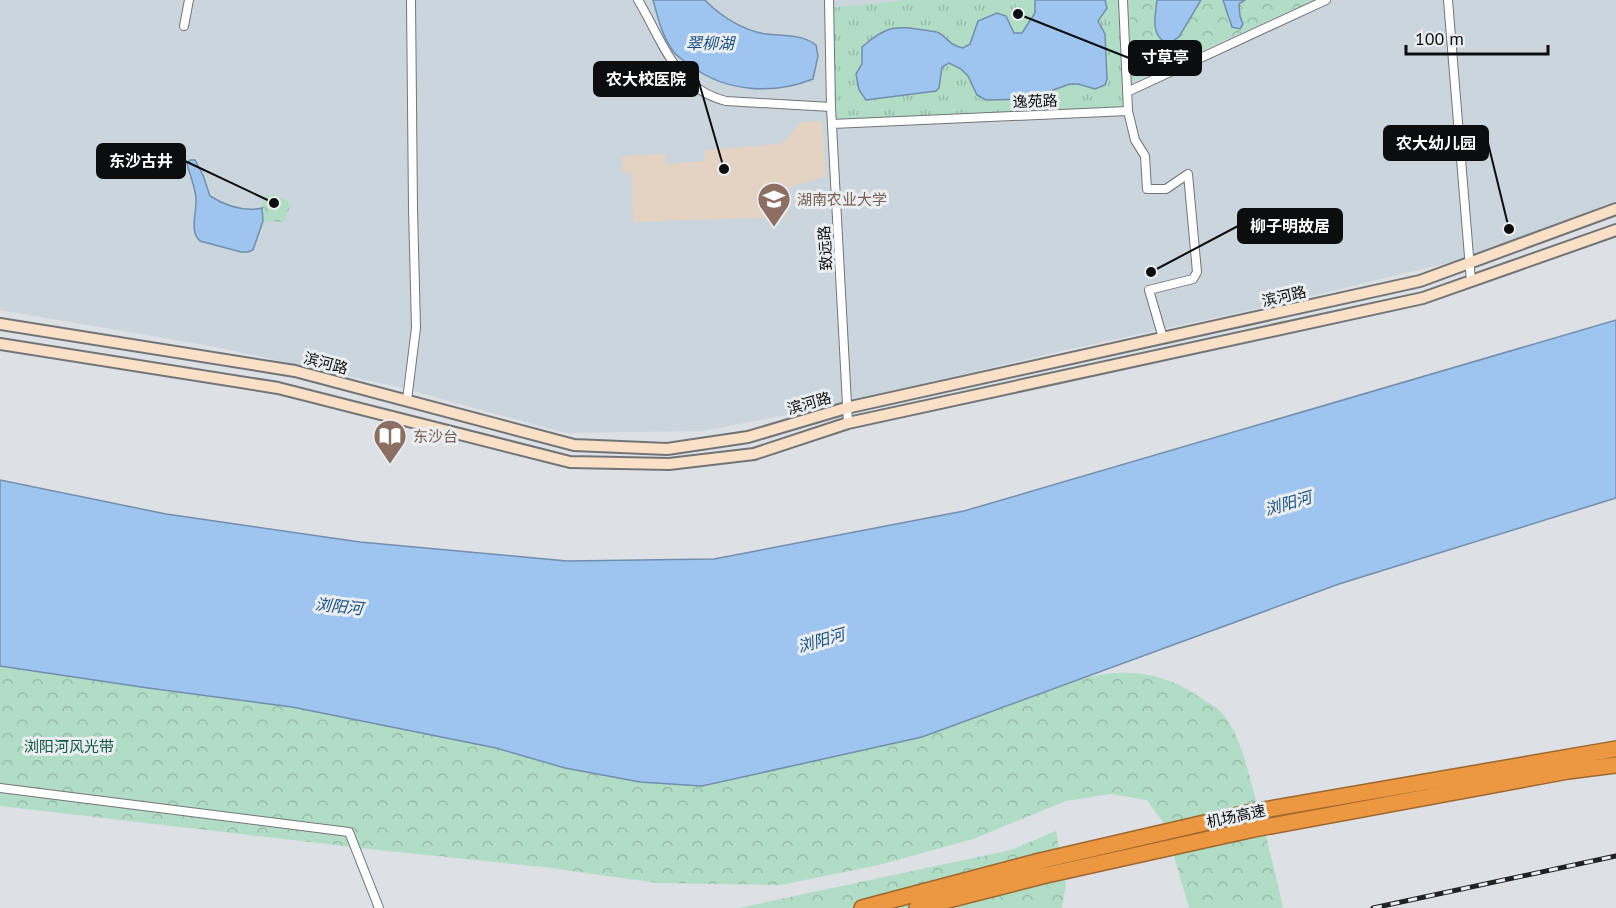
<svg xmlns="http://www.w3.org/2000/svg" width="1616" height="908" font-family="'PT Sans','Noto Sans SC',sans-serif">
<defs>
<pattern id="grass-tufts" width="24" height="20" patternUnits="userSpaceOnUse" patternTransform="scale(1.5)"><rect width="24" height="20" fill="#b1ddc6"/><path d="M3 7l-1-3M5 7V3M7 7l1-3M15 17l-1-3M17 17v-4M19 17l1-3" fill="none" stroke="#97bca9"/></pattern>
<pattern id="forest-crowns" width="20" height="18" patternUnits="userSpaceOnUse" patternTransform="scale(1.5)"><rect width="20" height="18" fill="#b1ddc6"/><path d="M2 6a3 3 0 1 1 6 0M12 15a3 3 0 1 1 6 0" fill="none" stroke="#97bca9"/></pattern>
</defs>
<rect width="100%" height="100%" fill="#dde0e4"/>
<path fill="#cbd5de" d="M 0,0 L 1616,0 L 1616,201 L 1480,255 L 1279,304 L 1070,349 L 807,411 L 703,431 L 566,433 L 398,387 L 216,347 L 0,310 Z"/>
<path fill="#e4d3c2" d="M 822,121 L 826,176 L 788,188 L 787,217 L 633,222 L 632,173 L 623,173 L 622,156 L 665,154 L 666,164 L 705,161 L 704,150 L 782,144 L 801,122 Z"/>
<path fill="url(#grass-tufts)" d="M 906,0 L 1123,0 L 1128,111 L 832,124 L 829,8 Z"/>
<path fill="url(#forest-crowns)" d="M 1129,0 L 1314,0 L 1132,82 Z
M 265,194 L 278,196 L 291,203 L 284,222 L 263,221 L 262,208 Z
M 0,666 L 148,688 L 292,707 L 496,748 L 565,768 L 640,782 L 1054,687 C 1105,669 1151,664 1198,696 C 1205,701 1215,706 1221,712 C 1241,735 1247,768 1255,797 C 1266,834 1275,870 1283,908 L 1189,908 L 1165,825 L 1147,800 L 1111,794 L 1066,801 L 973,839 L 879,865 L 780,885 L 658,883 L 543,867 L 378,850 L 0,806 Z
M 1056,831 L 1066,885 L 1062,908 L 739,908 L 1011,850 Z"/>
<path fill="#9ec5f0" stroke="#728eac" stroke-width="1.5" d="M 653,0 L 705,0 C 720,16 744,31 766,34 C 783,36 802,34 816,45 L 818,56 L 813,79 C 773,95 726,92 691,66 C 685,61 677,57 673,51 C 662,36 658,18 653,0 Z
M 1035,0 L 1105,0 L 1107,8 L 1098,21 L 1105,34 L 1107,79 L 1105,85 L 1095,89 L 1078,84 L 1070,84 L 1028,99 L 986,100 L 977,95 L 968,76 L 961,69 L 949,63 L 942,67 L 939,88 L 936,91 L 866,100 L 859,90 L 856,74 L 862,64 L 862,47 C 891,21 900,27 937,32 C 948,37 948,45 963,48 L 970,44 L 978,21 L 997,13 L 1006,16 L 1014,33 L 1022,33 L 1035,13 Z
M 1157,0 L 1201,0 L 1179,37 L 1168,44 C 1150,36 1155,17 1157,0 Z
M 1223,0 L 1245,0 L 1239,4 L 1240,16 L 1243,24 L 1240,29 L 1232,27 Z
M 190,160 L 195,160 L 203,175 L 210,196 C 226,206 243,212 262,208 L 263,221 L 253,250 L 248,252 L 241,252 L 200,241 C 189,232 197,212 196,198 C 195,187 190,175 187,164 Z
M 1616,320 L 1616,498 L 1339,584 L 922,737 L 702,786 L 640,782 L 565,768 L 496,748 L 292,707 L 148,688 L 0,666 L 0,480 L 166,514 L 360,542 L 567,561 L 714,559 L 964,511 Z"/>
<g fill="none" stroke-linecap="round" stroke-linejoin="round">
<g stroke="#727578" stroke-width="10">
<path id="minor" d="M 638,0 C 663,41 674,88 726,101 L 831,107
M 829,0 L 831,107 L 848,423
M 1448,0 L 1471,281
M 184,26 L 189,0
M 1127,92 L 1326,0
M 1128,111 L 1135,140 L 1145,156 L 1147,189 L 1166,189 L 1188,174 L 1197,272 L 1193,279 L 1149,290 L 1163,338
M 832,124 L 1128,111 L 1123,0
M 407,400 L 416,328 L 413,208 L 411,0
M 0,788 L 349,832 L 379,908"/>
</g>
<g stroke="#727578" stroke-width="14">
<path id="secondary" d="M 0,324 L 295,371 L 574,445 L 667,449 L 748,437 L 846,408 L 1420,281 L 1616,209
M 0,344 L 278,388 L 570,462 L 669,464 L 754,454 L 848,423 L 1423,298 L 1616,230"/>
</g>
<g stroke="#9e672f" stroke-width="18">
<path id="motorway" d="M 862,908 L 1040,861 L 1252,812 L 1616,749
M 917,908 L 1042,876 L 1254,829 L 1568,771 L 1616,765"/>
</g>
<use href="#minor" stroke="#fff" stroke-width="8"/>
<use href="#secondary" stroke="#f9e0c6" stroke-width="10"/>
<use href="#motorway" stroke="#ec9741" stroke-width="15"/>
<g stroke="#212224" stroke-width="5">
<path id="rail" d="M 1373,908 L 1616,856"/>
</g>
<use href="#rail" stroke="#eaeef1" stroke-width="3" stroke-dasharray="9" stroke-linecap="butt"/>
</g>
<defs>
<g id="university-pin" transform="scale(1.725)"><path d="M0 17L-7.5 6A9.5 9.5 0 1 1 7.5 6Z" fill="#8d6e63" stroke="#eaeef1"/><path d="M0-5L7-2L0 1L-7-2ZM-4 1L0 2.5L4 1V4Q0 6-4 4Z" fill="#fff"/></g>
<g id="library-pin" transform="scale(1.725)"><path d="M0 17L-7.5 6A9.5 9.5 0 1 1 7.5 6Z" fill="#8d6e63" stroke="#eaeef1"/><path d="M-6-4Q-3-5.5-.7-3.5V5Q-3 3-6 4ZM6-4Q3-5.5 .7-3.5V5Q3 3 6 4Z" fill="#fff"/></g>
</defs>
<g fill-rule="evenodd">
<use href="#university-pin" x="774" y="199"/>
<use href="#library-pin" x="390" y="436"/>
</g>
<g text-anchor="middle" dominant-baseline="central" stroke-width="6" stroke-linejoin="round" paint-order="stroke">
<g font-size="15" fill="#0c0d0e" stroke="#eaeef1">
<text transform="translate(1035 101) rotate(-2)">逸苑路</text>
<text transform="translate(825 248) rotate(-93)">致远路</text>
<text transform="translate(1284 296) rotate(-13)">滨河路</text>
<text transform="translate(326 363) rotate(15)">滨河路</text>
<text transform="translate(809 403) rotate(-16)">滨河路</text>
<text transform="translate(1236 816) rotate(-12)">机场高速</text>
</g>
<g font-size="15" fill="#785e54" stroke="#eaeef1" text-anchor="start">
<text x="797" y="199">湖南农业大学</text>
<text x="413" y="436">东沙台</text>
</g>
<g font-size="15" fill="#10583d" stroke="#eaeef1">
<text x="69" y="746">浏阳河风光带</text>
</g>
<g font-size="16" font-style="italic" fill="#164e82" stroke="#eaeef1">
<text x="710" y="43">翠柳湖</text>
<text transform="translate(1288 503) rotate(-16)">浏阳河</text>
<text transform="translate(339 606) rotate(6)">浏阳河</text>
<text transform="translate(821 640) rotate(-16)">浏阳河</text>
</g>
</g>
<path fill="none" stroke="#0c0d0e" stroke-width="2" d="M1018 14L1129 58M724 169L698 79M1509 229L1488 143M274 203L185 161M1151 272L1238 226"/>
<g fill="#0c0d0e" stroke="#eaeef1" stroke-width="2">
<circle cx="1018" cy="14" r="6"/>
<circle cx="724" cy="169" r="6"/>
<circle cx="1509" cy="229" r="6"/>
<circle cx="274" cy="203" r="6"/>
<circle cx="1151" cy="272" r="6"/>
</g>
<g fill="#0c0d0e" stroke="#0c0d0e" stroke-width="2">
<rect x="1129" y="41" width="72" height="34" rx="6"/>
<rect x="594" y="62" width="104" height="34" rx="6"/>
<rect x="1384" y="126" width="104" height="34" rx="6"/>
<rect x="97" y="144" width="88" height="34" rx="6"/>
<rect x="1238" y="209" width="104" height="34" rx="6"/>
</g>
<g font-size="16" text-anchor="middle" font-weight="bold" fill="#fff">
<text x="1165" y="63">寸草亭</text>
<text x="646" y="85">农大校医院</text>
<text x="1436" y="149">农大幼儿园</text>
<text x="141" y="167">东沙古井</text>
<text x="1290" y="232">柳子明故居</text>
</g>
<path d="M1406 45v9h142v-9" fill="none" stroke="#0c0d0e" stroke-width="3"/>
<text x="1415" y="45" font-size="18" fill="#0c0d0e" stroke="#eaeef1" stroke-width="4.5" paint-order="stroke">100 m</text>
</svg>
